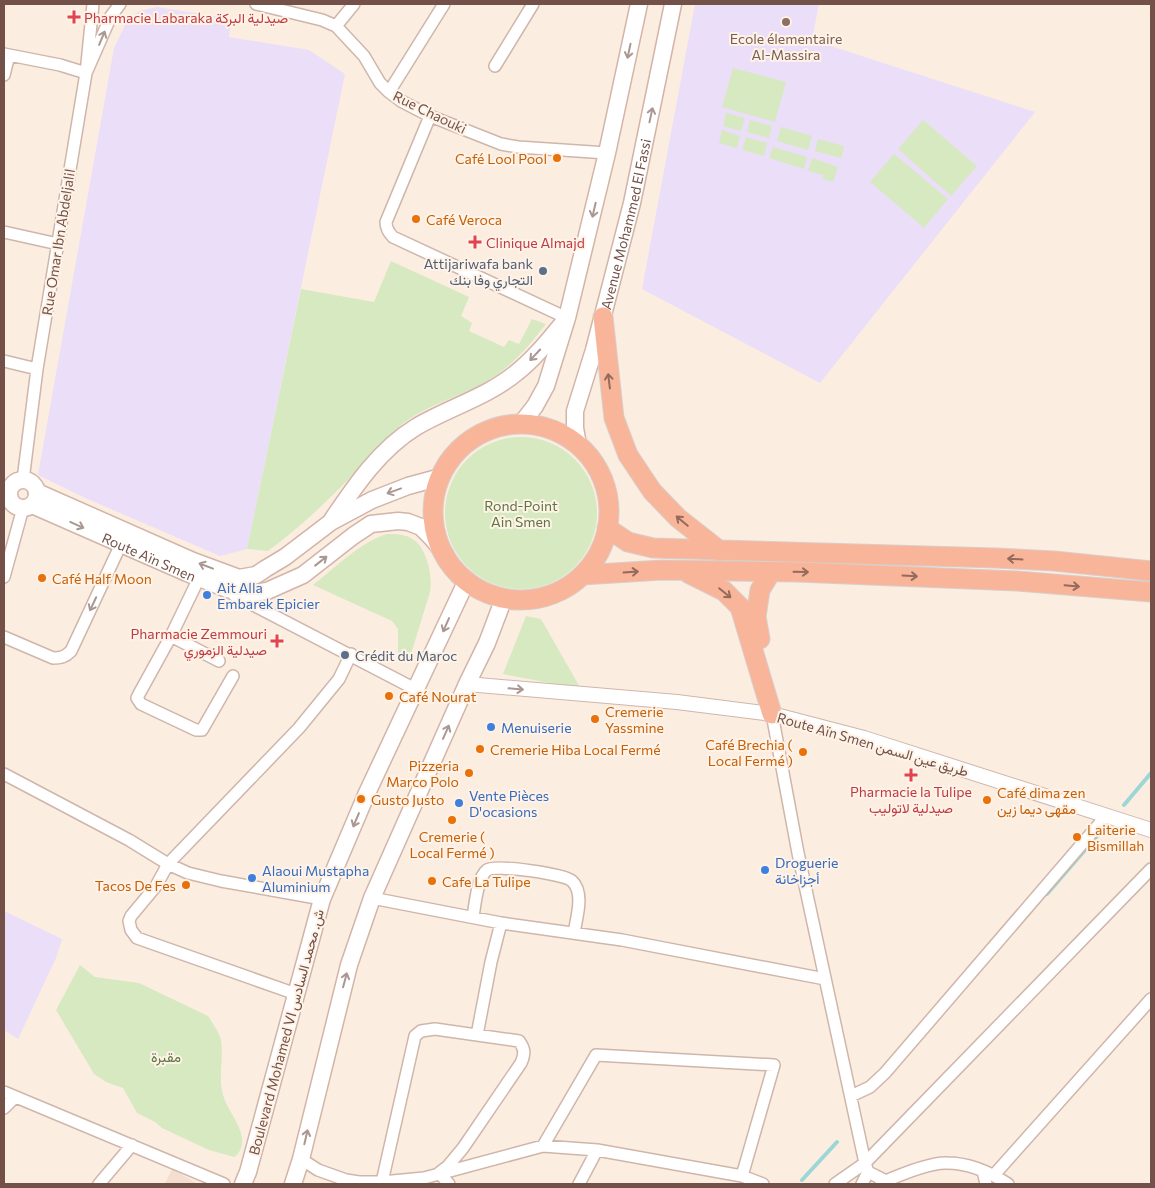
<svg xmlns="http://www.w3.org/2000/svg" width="1155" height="1188" font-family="Commissioner,Vazirmatn,sans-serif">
<rect width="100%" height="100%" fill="#fcede1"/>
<path fill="#f3ded0" d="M 172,1169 L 198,1184 L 165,1184 Z"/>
<path fill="#ebdef8" d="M 695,4 L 819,4 L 812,40 L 1035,112 L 820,383 L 642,289 Z
M 157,7 L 231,19 L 229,37 L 309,50 L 345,74 L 247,549 L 220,556 L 83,497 L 38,475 L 114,48 L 128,19 L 139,11 Z
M 4,911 L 62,939 L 56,958 L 18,1039 L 4,1030 Z"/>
<path fill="#d7e9c0" d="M 733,68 L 786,82 L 775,122 L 722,107 Z
M 726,113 L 745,118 L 741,131 L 723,126 Z
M 750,120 L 772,126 L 769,138 L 747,132 Z
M 923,120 L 977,166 L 951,196 L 898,149 Z
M 781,127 L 812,136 L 808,150 L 777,141 Z
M 722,130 L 740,136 L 737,148 L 719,143 Z
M 746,137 L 767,143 L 764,156 L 742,150 Z
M 818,139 L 844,146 L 841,158 L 815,151 Z
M 773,147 L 807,157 L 804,169 L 769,158 Z
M 894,154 L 948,199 L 924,228 L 870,182 Z
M 812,158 L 838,167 L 833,182 L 823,179 L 823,175 L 808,171 Z
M 391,261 L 469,297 L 461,316 L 472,323 L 469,331 L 504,347 L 509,340 L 519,344 L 532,319 L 546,324 C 529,346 513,365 489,380 C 460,397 428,404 401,425 C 386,438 374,452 361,466 C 332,497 302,526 268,551 L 247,549 L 301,289 L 374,302 Z
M445 513a76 76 0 1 1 152 0a76 76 0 1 1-152 0Z
M 387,534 C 396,534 406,534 414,540 C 427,549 433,577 430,592 L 410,657 L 404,663 L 398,661 L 398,629 L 392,621 L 313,585 C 335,568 360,542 387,534 Z
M 526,616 L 541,619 L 581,689 L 503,674 Z
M 80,965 L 95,977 L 139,983 L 208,1016 C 213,1024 219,1032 221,1040 C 224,1058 218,1077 223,1095 C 227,1109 239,1122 242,1137 C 243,1145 240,1154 234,1157 L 209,1150 L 162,1128 L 155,1122 L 137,1113 L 123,1088 L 106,1082 L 94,1074 L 56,1010 Z"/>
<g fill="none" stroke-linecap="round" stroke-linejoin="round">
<path stroke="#9cd6d6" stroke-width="4" d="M 1124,805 L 1151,773
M 1047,894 L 1098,835
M 802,1180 L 837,1142"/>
<g stroke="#cfb6ab" stroke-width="14">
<path id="minor" d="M 256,4 L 322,20 L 336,26 L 364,56 L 380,83 L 389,92 L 401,101 L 430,116 L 501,144 L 518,147 L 607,153
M 336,26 L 354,4
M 4,54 L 60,65 L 86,73 L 111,16 L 120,4
M 495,66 L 533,4
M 4,75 L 9,55
M 389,92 L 444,4
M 430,116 L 386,222 C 386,228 388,232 393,237 L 567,318
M 4,232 L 58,244
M 4,361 L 37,369
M 23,480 L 37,369 L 86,73 L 93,4
M 4,577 L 23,508
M 199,578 L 171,636 L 219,661
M 234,595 L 415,689
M 171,636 L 139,694 L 137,698 L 141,704 L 196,730 L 202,730 L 233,676
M 4,637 L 53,658 C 61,658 65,657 71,651 L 121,544
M 772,714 L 798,853 L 865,1163 L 868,1172 L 886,1181 L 887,1184
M 4,774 L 129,840 L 168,864 L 188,873 L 221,881 L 322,899
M 372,898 L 501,923 L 622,940 L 825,979
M 473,917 C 475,905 477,878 487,870 C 495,864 565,874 572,881 C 585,893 576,919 574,933
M 296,994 L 137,938 L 131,930 L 129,921 L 131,916 L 156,886 L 168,864 L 299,728 L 339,679 L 351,654
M 477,1035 L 491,962 L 501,923
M 4,1092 L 224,1184
M 851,1096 L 870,1087 L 885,1073 L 1106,816
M 4,1108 L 15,1097
M 543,1146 L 596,1055 L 774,1065 L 742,1176
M 301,1159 L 318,1170 L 346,1180 L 359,1182 L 382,1182 L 424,1178 L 543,1146 L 597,1150 L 742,1176 L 763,1184
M 983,1171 L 986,1184
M 994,1175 L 1151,999
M 382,1182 L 415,1036 L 421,1031 L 435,1029 L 519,1041 C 525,1049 525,1054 521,1063 L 463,1148 L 448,1166 L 439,1173 L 449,1184
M 881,1183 C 897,1176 930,1162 947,1163 C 968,1163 991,1173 1008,1184
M 99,1184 L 132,1145
M 579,1184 L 597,1150
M 835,1184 L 865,1163 L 1151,869
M 862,1184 L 868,1172"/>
</g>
<g stroke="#cfb6ab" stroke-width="16">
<path id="tertiary" d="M 467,684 L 677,702 L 772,714 L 864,738 L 1151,830"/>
</g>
<g stroke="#d2b4a8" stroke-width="19">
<g id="secondary">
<path d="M 521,424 L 535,406 L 546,386 L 567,318 L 607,153 L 639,4"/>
<path id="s1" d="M 578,445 L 575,428 L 575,411 L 594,350 L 632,203 L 673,4"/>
<circle cx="23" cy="494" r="14"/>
<path d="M 37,492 L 193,561 L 239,578 L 256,575 L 265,569 L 285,557 L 331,522 L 372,500 L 408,486 L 441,477"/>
<path id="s2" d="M 32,505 L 187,573 L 227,589 L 247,594 L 267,591 L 303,575 L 353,536 L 371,524 L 398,521 L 408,522 L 421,527 L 431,537 L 445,554"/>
<path d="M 332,520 C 355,486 380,449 416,427 C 448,408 487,397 516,373 C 534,359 548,341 563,323"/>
<path d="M 243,1184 L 248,1172 L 322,899 L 367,793 L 467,580"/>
<path d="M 293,1184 L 301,1159 L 349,965 L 372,898 L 467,684 L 487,643 L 504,598"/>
</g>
</g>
<g stroke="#d8cecc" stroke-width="21">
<path id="trunk" d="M 603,317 L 614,418 L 628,455 L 652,491 L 678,518 L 720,551
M433 512a88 88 0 1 1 176 0a88 88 0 1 1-176 0Z
M 607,528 L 628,542 L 653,548 L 996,558 L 1054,561 L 1151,571
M 688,573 L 724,591 L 740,607 L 772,714
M 582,575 L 662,570 L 797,572 L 1017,581 L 1151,592
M 760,639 L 756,617 L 760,590 L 771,572"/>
</g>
<use href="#minor" stroke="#fff" stroke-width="11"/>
<use href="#tertiary" stroke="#fff" stroke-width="14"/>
<use href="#secondary" stroke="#fff" stroke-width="16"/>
<use href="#trunk" stroke="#f8b599" stroke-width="19"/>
</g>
<defs><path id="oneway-shaft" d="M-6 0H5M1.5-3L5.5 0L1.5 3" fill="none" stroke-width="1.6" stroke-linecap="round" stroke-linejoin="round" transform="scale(1.25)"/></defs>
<g stroke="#ab9791">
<use href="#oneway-shaft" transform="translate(102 38) rotate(-67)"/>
<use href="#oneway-shaft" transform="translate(629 51) rotate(102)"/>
<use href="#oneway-shaft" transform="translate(651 115) rotate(-78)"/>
<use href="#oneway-shaft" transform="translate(594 210) rotate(103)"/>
<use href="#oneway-shaft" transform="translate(535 355) rotate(133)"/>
<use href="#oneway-shaft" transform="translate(394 491) rotate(160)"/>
<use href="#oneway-shaft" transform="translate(77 525) rotate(24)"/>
<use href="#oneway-shaft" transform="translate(321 561) rotate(-38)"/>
<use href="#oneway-shaft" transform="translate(206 566) rotate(-159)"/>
<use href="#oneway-shaft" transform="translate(93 604) rotate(115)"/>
<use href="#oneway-shaft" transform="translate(446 625) rotate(114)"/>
<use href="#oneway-shaft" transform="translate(516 689) rotate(5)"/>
<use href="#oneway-shaft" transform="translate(446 732) rotate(-66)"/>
<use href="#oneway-shaft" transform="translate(356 820) rotate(113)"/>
<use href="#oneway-shaft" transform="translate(345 980) rotate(-75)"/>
<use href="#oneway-shaft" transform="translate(306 1137) rotate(-77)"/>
</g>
<g stroke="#946a5c">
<use href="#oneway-shaft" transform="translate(609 381) rotate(-97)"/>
<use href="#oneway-shaft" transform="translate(682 521) rotate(-140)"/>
<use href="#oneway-shaft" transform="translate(1015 559) rotate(-177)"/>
<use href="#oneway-shaft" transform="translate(631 572) rotate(-4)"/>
<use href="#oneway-shaft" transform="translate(801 572) rotate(1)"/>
<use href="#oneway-shaft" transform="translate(910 576) rotate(3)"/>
<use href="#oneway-shaft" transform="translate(1072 586) rotate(5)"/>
<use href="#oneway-shaft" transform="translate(725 593) rotate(39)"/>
</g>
<g fill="#e0444e" stroke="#fff2e7" stroke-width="2">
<path d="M71.5 9.5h5v5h5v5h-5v5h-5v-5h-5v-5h5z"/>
<path d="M472.5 234.5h5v5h5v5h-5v5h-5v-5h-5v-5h5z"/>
<path d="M274.5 633.5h5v5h5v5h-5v5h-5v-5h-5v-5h5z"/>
<path d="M908.5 767.5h5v5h5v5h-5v5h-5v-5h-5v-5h5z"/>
</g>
<circle fill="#8d6e63" stroke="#fff2e7" stroke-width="2" cx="786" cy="22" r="5"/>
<g fill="#e8710a" stroke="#fff2e7" stroke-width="2">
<circle cx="557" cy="158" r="5"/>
<circle cx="416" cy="219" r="5"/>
<circle cx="42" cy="578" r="5"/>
<circle cx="389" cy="696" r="5"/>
<circle cx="595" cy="719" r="5"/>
<circle cx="480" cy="749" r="5"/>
<circle cx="803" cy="752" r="5"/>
<circle cx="469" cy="773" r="5"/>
<circle cx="361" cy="799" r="5"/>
<circle cx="987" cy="800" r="5"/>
<circle cx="452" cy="820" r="5"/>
<circle cx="1077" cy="837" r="5"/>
<circle cx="432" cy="881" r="5"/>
<circle cx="186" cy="885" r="5"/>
</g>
<g fill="#5c6f8a" stroke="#fff2e7" stroke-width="2">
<circle cx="543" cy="271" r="5"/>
<circle cx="345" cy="655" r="5"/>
</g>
<g fill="#3f7fe0" stroke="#fff2e7" stroke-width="2">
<circle cx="207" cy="595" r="5"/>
<circle cx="491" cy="727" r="5"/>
<circle cx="459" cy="803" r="5"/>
<circle cx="765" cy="870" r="5"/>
<circle cx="252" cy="878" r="5"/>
</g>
<g text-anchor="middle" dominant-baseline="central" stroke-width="4" stroke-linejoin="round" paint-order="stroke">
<g font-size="14" fill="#be3a42" stroke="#fff2e7" text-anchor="start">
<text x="84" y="17">Pharmacie Labaraka صيدلية البركة</text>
<text x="486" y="242">Clinique Almajd</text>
<text x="267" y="633" text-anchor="end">Pharmacie Zemmouri<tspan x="267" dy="16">صيدلية الزموري</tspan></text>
<text x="911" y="791" text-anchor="middle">Pharmacie la Tulipe<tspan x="911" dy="16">صيدلية لاتوليب</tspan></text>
</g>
<g font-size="14" fill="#785e54" stroke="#fff2e7">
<text x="786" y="38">Ecole élementaire<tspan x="786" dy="16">Al-Massira</tspan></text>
</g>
<g font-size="14" fill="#735148" stroke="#fff2e7">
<text transform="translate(430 112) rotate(26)">Rue Chaouki</text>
<text stroke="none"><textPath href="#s1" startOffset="228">Avenue Mohammed El Fassi</textPath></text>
<text transform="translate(58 242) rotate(-81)">Rue Omar Ibn Abdeljalil</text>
<text stroke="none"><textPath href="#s2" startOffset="128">Route Aïn Smen</textPath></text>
<text transform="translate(873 744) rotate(16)">Route Aïn Smen طريق عين السمن</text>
<text transform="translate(286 1032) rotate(-75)">Boulevard Mohamed VI ش. محمد السادس</text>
</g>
<g font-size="14" fill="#c56008" stroke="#fff2e7" text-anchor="start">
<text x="547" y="158" text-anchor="end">Café Lool Pool</text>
<text x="426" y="219">Café Veroca</text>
<text x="52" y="578">Café Half Moon</text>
<text x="399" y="696">Café Nourat</text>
<text x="605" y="711">Cremerie<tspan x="605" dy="16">Yassmine</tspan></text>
<text x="793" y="744" text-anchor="end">Café Brechia (<tspan x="793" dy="16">Local Fermé )</tspan></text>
<text x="490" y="749">Cremerie Hiba Local Fermé</text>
<text x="459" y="765" text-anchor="end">Pizzeria<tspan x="459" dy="16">Marco Polo</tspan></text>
<text x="997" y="792">Café dima zen<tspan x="997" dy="16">مقهى ديما زين</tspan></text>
<text x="371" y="799">Gusto Justo</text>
<text x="1087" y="829">Laiterie<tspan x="1087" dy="16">Bismillah</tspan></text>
<text x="452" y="836" text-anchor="middle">Cremerie (<tspan x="452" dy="16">Local Fermé )</tspan></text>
<text x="442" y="881">Cafe La Tulipe</text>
<text x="176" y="885" text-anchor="end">Tacos De Fes</text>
</g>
<g font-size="14" fill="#4e5e75" stroke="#fff2e7" text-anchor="end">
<text x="533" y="263">Attijariwafa bank<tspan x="533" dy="16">التجاري وفا بنك</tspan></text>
<text x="355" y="655" text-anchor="start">Crédit du Maroc</text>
</g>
<g font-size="14" fill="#597841" stroke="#fff2e7">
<text x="521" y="505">Rond-Point<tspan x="521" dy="16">Ain Smen</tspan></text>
<text x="166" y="1056">مقبرة</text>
</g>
<g font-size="14" fill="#366cbe" stroke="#fff2e7" text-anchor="start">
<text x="217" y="587">Ait Alla<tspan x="217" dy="16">Embarek Epicier</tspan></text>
<text x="501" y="727">Menuiserie</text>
<text x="469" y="795">Vente Pièces<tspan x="469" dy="16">D'ocasions</tspan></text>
<text x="775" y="862">Droguerie<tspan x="775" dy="16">أجزاخانة</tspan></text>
<text x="262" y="870">Alaoui Mustapha<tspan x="262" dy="16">Aluminium</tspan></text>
</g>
</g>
<rect width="1155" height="1188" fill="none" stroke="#735148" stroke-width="10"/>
</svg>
